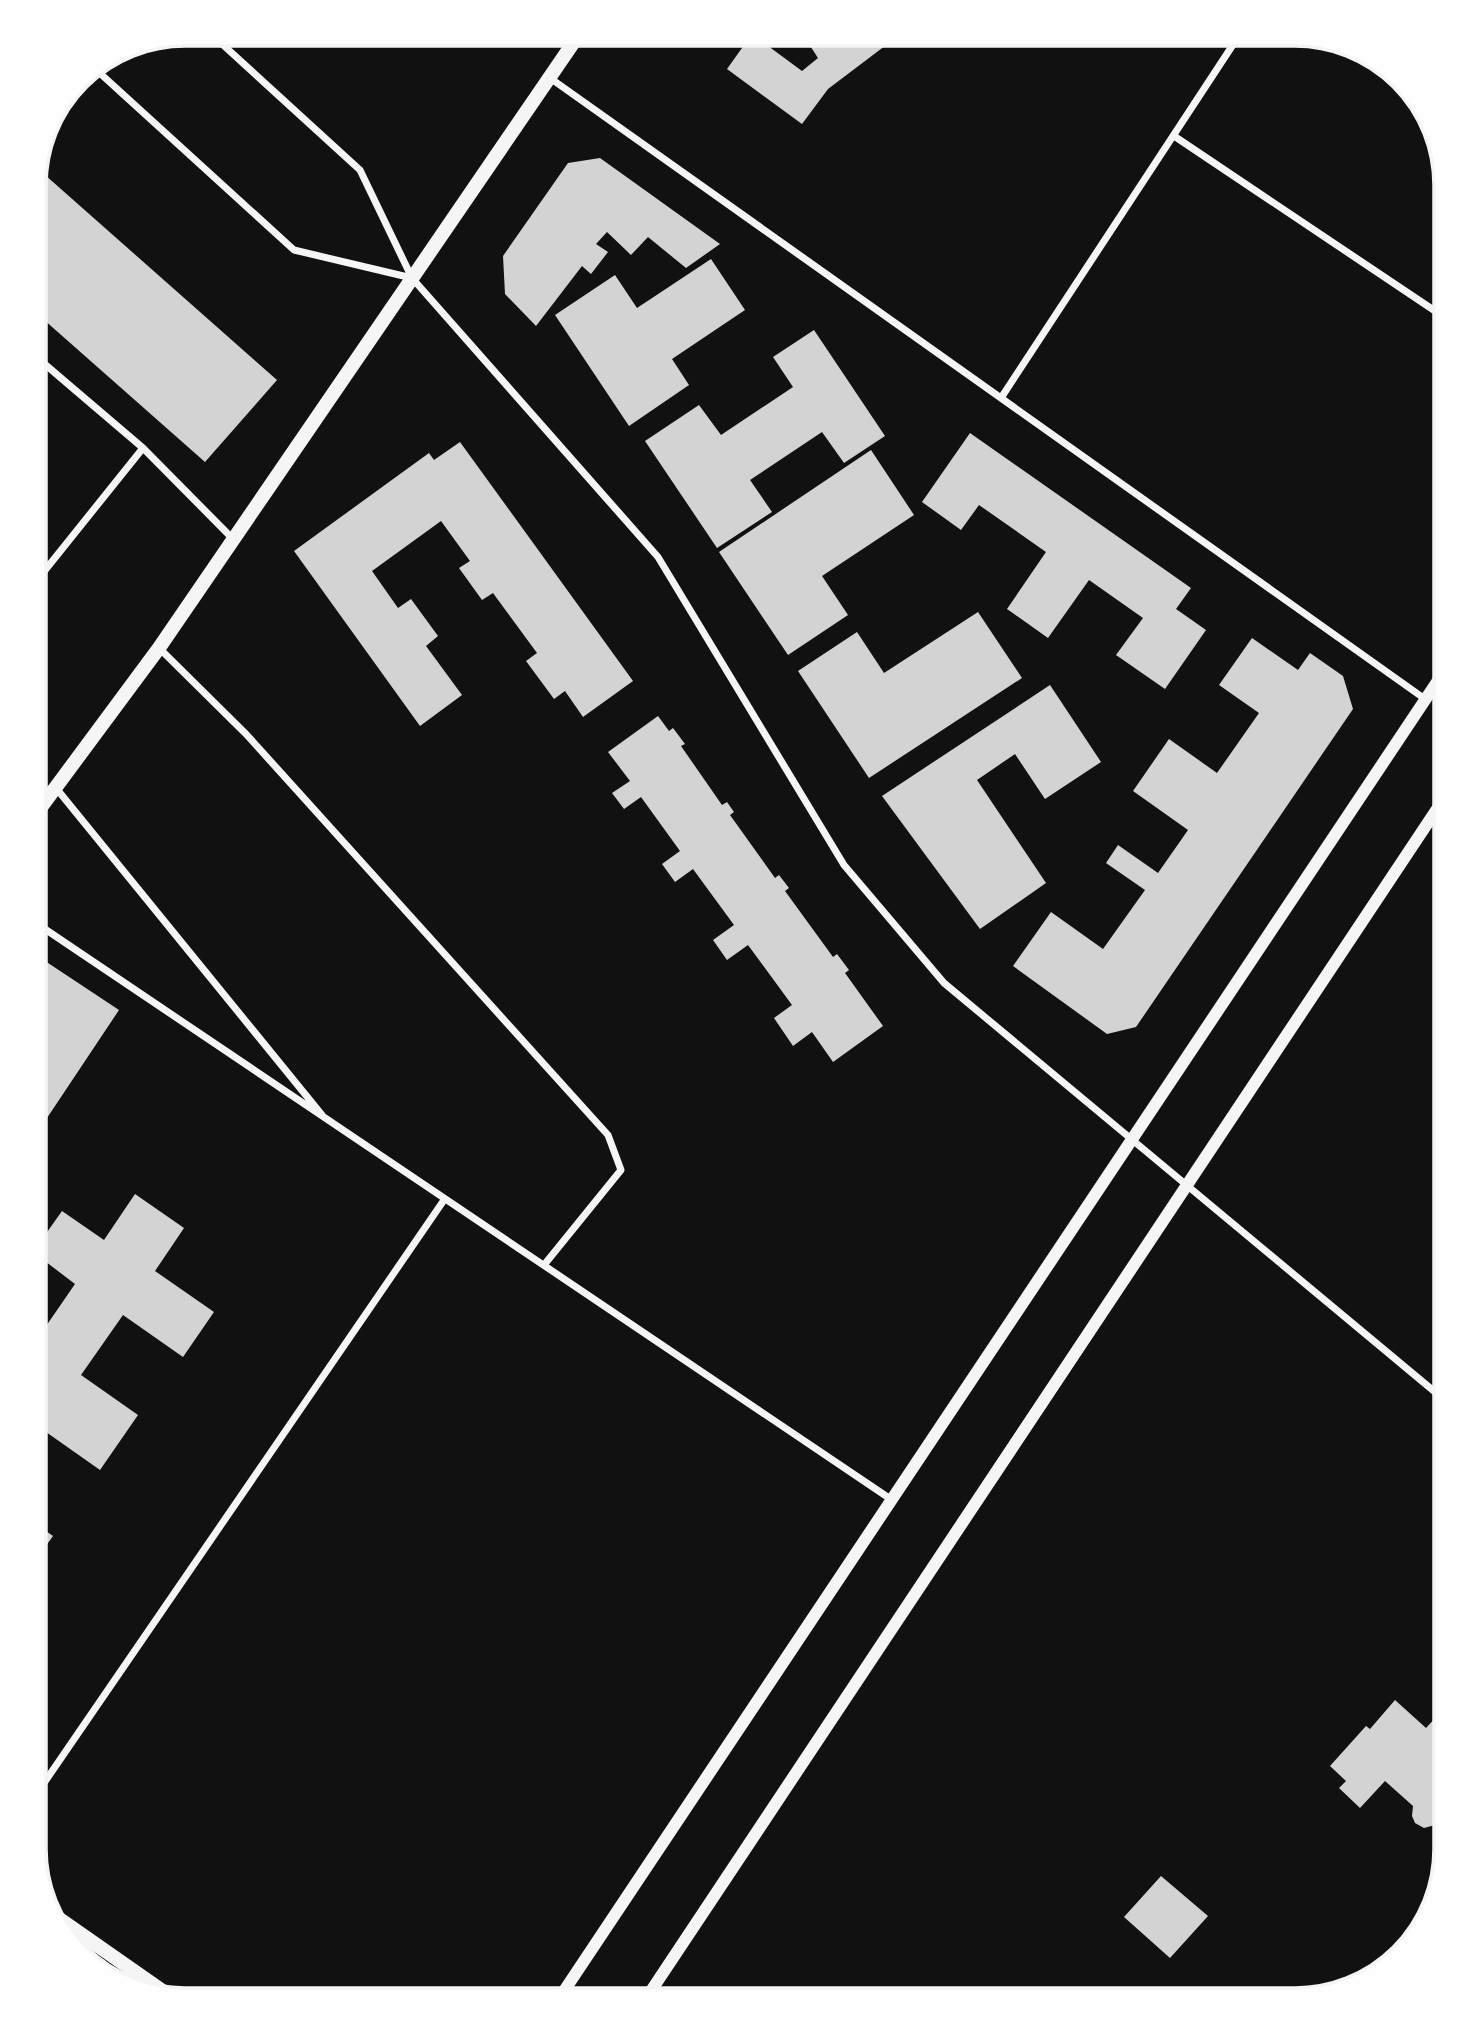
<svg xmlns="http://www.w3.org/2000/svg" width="1480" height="2033" font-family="'PT Sans',sans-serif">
<rect width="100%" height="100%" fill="#111"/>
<path fill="#d3d3d3" d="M 823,33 L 902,33 L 828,89 L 802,124 L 727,69 L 752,34 L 802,71 L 818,58 L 809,44 Z
M 600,158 L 720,244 L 686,268 L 648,237 L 631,255 L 607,232 L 596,244 L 608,252 L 591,274 L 582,266 L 536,326 L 505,294 L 503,256 L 568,163 Z
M 36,167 L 277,380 L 205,462 L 34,311 Z
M 711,259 L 745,310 L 672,359 L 689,385 L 629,426 L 555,315 L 615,275 L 637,308 Z
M 814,330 L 885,436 L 844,463 L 822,432 L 750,480 L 772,512 L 717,548 L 645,441 L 699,405 L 721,435 L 793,387 L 773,357 Z
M 970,433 L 1191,588 L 1176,609 L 1206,630 L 1165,689 L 1116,655 L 1143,618 L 1089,580 L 1048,638 L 1007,609 L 1046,552 L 979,505 L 961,530 L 922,502 Z
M 460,442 L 633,681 L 583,717 L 565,691 L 554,699 L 526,661 L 537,653 L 493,593 L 482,600 L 459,568 L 470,561 L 441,521 L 372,571 L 398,608 L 411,599 L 438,636 L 426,646 L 462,695 L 420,726 L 294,551 L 429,453 L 434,460 Z
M 871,450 L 914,515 L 822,576 L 848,615 L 788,655 L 719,552 Z
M 978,612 L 1022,678 L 869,778 L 798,671 L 857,632 L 884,673 Z
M 1252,638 L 1298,670 L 1310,653 L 1343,676 L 1353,709 L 1136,1027 L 1107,1034 L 1013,966 L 1051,912 L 1103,949 L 1145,890 L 1106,863 L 1118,845 L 1158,873 L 1188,830 L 1133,791 L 1169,739 L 1217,773 L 1259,713 L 1219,685 Z
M 1050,685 L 1101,762 L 1045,799 L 1015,754 L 977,780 L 1046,883 L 980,929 L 882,796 Z
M 658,716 L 669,731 L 673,728 L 685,744 L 681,746 L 722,805 L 727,802 L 734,812 L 730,815 L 775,878 L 779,875 L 789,888 L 785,891 L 833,957 L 837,954 L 849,970 L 845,973 L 883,1026 L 833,1062 L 812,1032 L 793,1046 L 774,1018 L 792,1005 L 748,945 L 727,960 L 713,940 L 734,925 L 693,869 L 675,882 L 662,864 L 680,851 L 641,797 L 624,809 L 612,793 L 630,781 L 608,752 Z
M 33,953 L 119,1010 L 33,1139 Z
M 135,1194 L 184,1228 L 155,1271 L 214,1312 L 183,1357 L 123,1315 L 81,1375 L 138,1415 L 100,1470 L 46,1432 L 33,1450 L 33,1345 L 75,1284 L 33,1252 L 62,1211 L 104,1240 Z
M 33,1522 L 53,1536 L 33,1564 Z
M 1395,1700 L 1426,1728 L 1439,1714 L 1447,1721 L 1447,1835 L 1435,1825 L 1424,1828 L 1415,1823 L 1412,1816 L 1413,1806 L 1385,1781 L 1360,1808 L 1339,1788 L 1346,1781 L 1330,1766 L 1366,1726 L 1370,1729 Z
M 1161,1876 L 1208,1916 L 1170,1958 L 1124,1917 Z"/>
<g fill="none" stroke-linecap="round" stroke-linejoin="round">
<path stroke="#f5f5f5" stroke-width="7" d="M 210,33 L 360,170 L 412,278 L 658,557 L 844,865 L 944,983 L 1447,1402
M 92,66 L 294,250 L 412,278
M 550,78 L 1425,699
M 1174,136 L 1447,319
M 34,355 L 143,448 L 233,539
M 1001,398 L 1240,34
M 34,584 L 143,448
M 159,648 L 246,734 L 608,1135 L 621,1170 L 544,1265
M 56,788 L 322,1115
M 33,921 L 892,1500
M 33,1799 L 444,1200"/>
<path stroke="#f5f5f5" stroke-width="12" d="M 558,2000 L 1447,667
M 645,2000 L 1447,794"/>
<path stroke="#f5f5f5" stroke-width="14" d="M 33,818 L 159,648 L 580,33
M 51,1913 L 174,1999"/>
</g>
<path d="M0 0H1480V2033H0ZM185 46H1295A139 139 0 0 1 1434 185V1849A139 139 0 0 1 1295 1988H185A139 139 0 0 1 46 1849V185A139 139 0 0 1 185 46Z" fill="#fefefe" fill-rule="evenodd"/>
<path fill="none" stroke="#f5f5f5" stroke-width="3.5" d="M185 46H1295A139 139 0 0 1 1434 185V1849A139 139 0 0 1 1295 1988H185A139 139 0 0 1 46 1849V185A139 139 0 0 1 185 46Z"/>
</svg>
